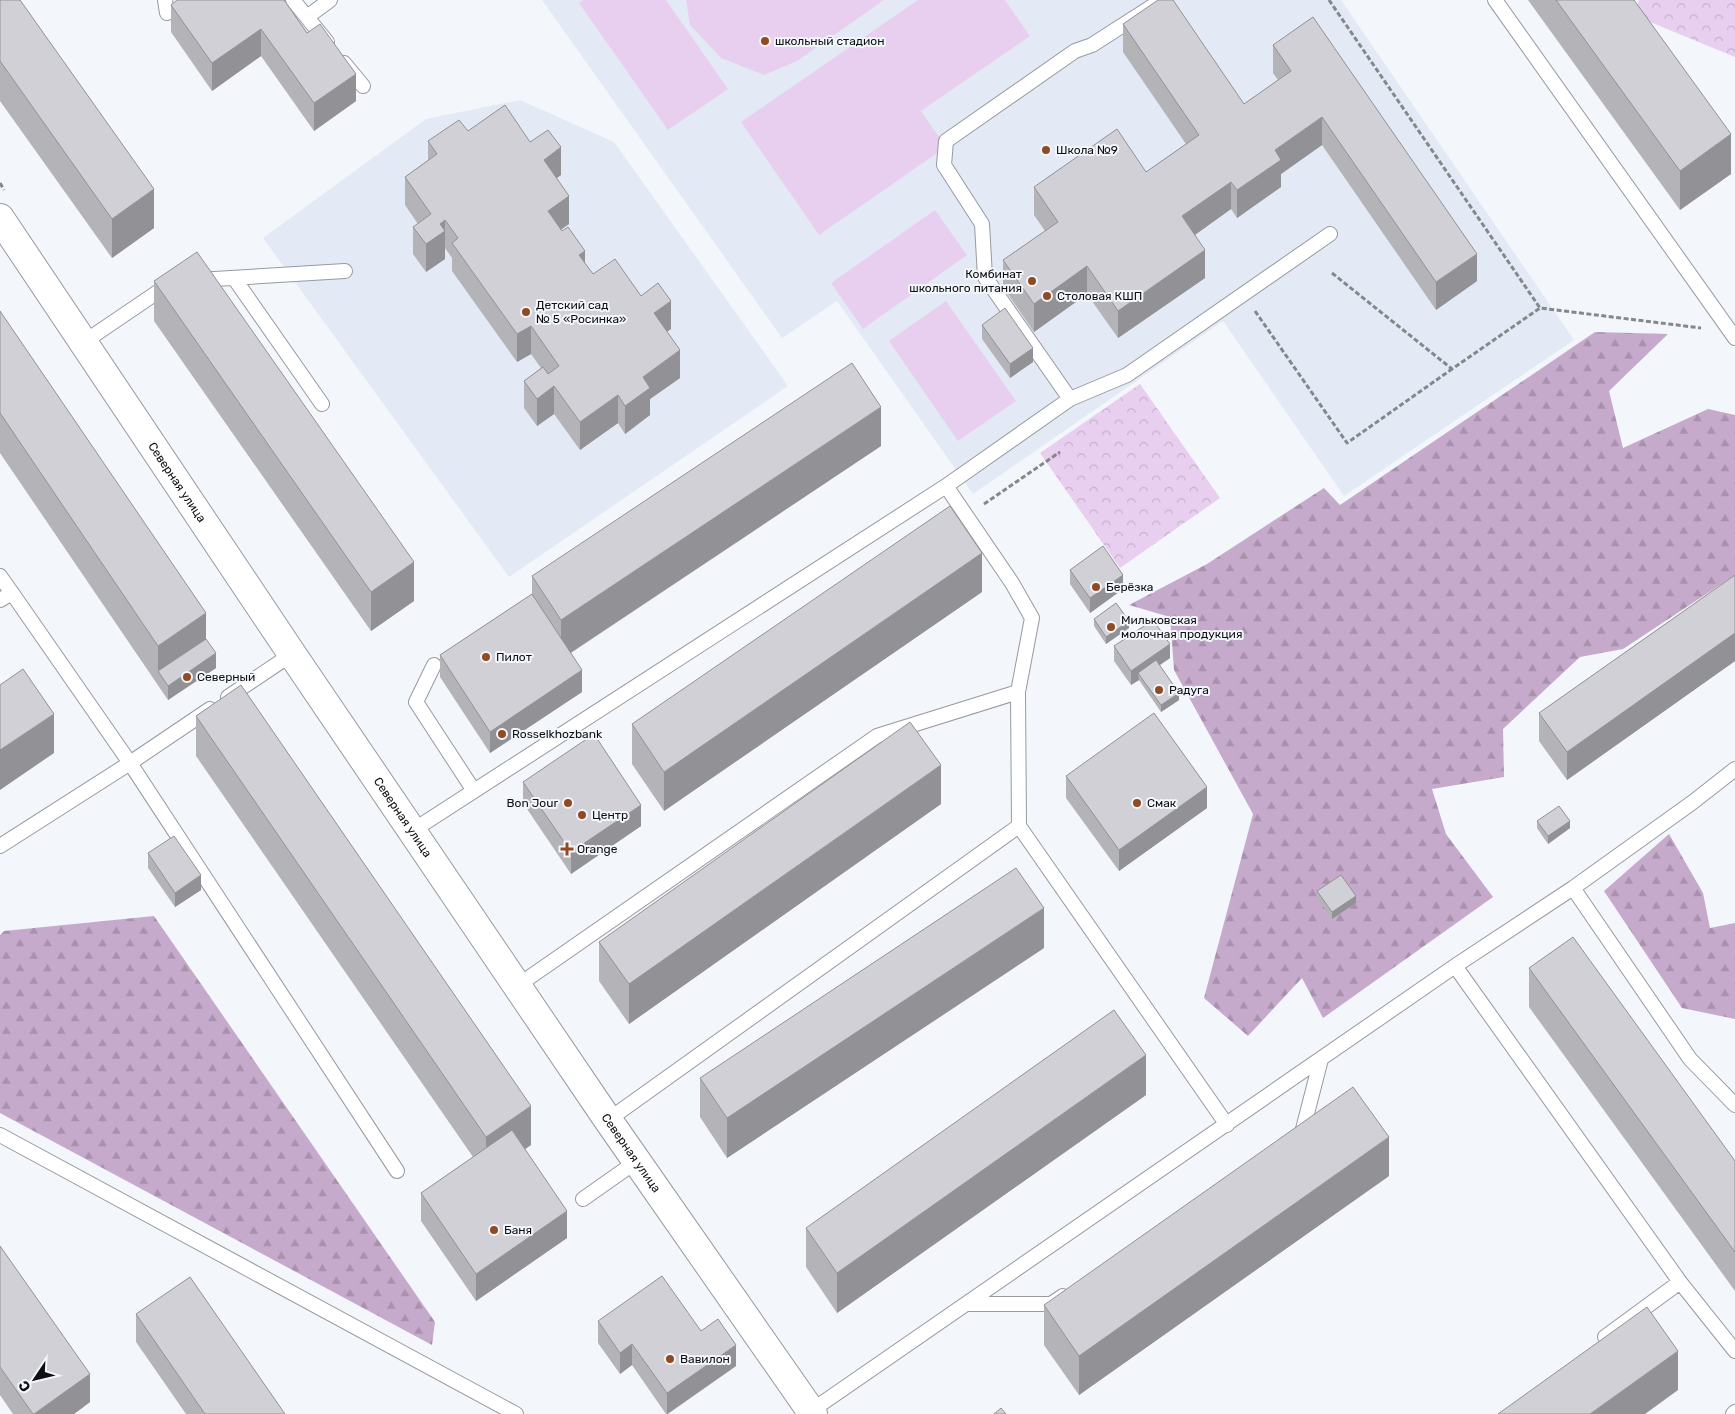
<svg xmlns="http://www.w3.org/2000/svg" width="1735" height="1414" font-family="Rubik,sans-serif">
<defs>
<pattern id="forest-firs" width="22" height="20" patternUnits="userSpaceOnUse" patternTransform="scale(1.25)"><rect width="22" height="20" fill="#c6aacc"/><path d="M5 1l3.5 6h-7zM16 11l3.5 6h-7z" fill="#a991ae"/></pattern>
<pattern id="park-crowns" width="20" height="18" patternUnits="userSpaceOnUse" patternTransform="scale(1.25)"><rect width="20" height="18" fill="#e9cfef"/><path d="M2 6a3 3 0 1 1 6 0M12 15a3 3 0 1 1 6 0" fill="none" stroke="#c7b1cc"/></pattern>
</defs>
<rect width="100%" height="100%" fill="#f3f6fb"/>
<path fill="#e3eaf5" d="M 542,0 L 1341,0 L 1574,340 L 1344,496 L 1223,321 L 973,494 L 837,301 L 782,338 Z
M 520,100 L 614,142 L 788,386 L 509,577 L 263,238 L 426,119 Z"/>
<path fill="url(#forest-firs)" d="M 1595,332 L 1668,334 L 1609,391 L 1623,448 L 1708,409 L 1735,415 L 1735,575 L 1623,649 L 1580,657 L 1503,729 L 1504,777 L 1432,789 L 1446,834 L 1493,897 L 1323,1018 L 1302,978 L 1248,1036 L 1204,998 L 1253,814 L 1174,670 L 1170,617 L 1129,605 L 1207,564 L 1324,488 L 1340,505 Z
M 1669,834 L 1703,893 L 1710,928 L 1735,923 L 1735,1019 L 1682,1008 L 1604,891 Z
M 154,916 L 435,1322 L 432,1345 L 0,1113 L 0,935 L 4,931 Z"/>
<path fill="url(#park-crowns)" d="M 1639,0 L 1735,0 L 1735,57 L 1633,15 Z
M 1140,384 L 1220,498 L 1120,568 L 1040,453 Z"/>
<path fill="#e9cfef" d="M 583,0 L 666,0 L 728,89 L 668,130 L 579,3 Z
M 686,0 L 884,0 L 797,61 L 764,75 L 721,58 L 690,25 Z
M 918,0 L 1005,0 L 1030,36 L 921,111 L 946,147 L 819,235 L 741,122 Z
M 935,210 L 967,255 L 863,329 L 831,283 Z
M 946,301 L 1016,401 L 958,441 L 889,341 Z"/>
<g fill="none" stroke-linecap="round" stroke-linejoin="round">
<g stroke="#979a9f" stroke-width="16">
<path id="lane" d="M 165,0 L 167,13
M 293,0 L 327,42
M 1495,0 L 1735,338
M 307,17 L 330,0
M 344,63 L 363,86
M 234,278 L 322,404
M 198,280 L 345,271
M 84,342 L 168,285
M 1070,399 L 985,277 L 982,224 L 944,165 L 946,141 L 1075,51 L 1092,45 L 1162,0
M 946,486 L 1070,399 L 1127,375 L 1330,234
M 0,576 L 12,593 L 0,600
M 12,593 L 130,763 L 397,1171
M 434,665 L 416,702 L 474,791
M 228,697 L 292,654
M 412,831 L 946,486 L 1012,583 L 1032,618 L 1018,692 L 1019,826 L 1227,1125
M 0,846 L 130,763 L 210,709
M 1573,888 L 1690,1059 L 1735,1105
M 1455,966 L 1680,1282
M 517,986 L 877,736 L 1018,692
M 608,1120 L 1019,826
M 0,1135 L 516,1414
M 1298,1136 L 1302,1133 L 1321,1059
M 583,1199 L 637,1161
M 967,1304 L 1051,1304 L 1063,1296
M 1605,1337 L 1680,1282 L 1735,1351
M 808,1413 L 1455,966 L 1573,888 L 1693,802 L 1735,769
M 1733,1414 L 1735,1412"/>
</g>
<g stroke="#979a9f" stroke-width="30">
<g id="street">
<path id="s1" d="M 0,218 L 292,654 L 608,1120 L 813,1414"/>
</g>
</g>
<path stroke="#85888b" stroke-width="3" stroke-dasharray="5 2.5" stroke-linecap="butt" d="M 1329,0 L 1540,308
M 0,183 L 4,190
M 1332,273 L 1452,369 L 1540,308 L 1701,328
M 1255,311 L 1347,443 L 1452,369
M 984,504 L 1060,452"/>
<use href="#lane" stroke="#fff" stroke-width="14"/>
<use href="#street" stroke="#fff" stroke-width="28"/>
</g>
<path fill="#b4b3b8" d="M 0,0 L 154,228 L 112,258 L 0,101 Z
M 284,0 L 356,101 L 314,131 L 261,56 L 212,91 L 171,32 L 171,5 Z
M 1528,0 L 1634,0 L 1731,174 L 1680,210 Z
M 1123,24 L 1244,104 L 1278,80 L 1273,73 L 1273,45 L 1477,281 L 1436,310 L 1322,145 L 1281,174 L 1281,187 L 1237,218 L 1231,209 L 1195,235 L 1205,278 L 1118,338 L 1087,294 L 1034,332 L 1003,287 L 1003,260 L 1045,231 L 1034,215 L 1034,187 L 1146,172 L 1186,144 L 1123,52 Z
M 468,131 L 530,142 L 561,175 L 557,178 L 569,224 L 561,229 L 593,274 L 641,296 L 671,329 L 667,331 L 680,378 L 650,399 L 650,415 L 625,434 L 618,423 L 580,450 L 554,414 L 537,426 L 524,408 L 524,381 L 541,368 L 531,354 L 517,362 L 452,271 L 452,258 L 445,248 L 445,259 L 426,272 L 413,254 L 413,227 L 418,224 L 405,205 L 405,177 L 428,160 L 428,141 Z
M 154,281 L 414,601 L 371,631 L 154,321 Z
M 0,311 L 206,639 L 216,668 L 168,700 L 0,453 Z
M 982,325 L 1033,362 L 1010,378 L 982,339 Z
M 881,446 L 571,653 L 582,692 L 490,753 L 440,677 L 440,655 L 532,594 L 532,576 Z
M 1070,570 L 1123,589 L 1090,613 L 1070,584 Z
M 1735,575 L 1735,661 L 1567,780 L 1539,741 L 1539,713 Z
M 982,592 L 664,811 L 632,764 L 632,724 Z
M 1094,619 L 1129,628 L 1106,644 L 1094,626 Z
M 1114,646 L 1170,658 L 1160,665 L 1179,700 L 1161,712 L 1139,680 L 1131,685 L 1114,661 Z
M 196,716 L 531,1145 L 525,1149 L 567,1238 L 476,1301 L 421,1221 L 421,1193 L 473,1157 L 196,756 Z
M 1066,776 L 1207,808 L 1119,871 L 1066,798 Z
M 523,782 L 641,826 L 571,874 L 523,803 Z
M 941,804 L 629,1024 L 599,981 L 599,942 Z
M 1537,821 L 1570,828 L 1548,844 L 1537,828 Z
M 148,853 L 201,890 L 175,907 L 148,868 Z
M 1317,891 L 1356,903 L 1332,919 L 1317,898 Z
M 1044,948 L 727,1158 L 700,1117 L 700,1078 Z
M 1529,968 L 1735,1161 L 1735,1291 L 1529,1007 Z
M 1146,1095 L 837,1313 L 806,1267 L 806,1228 Z
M 1389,1176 L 1079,1395 L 1044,1345 L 1044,1305 Z
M 0,1246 L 90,1402 L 74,1414 L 13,1414 L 0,1395 Z
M 136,1314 L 285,1414 L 186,1414 L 136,1342 Z
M 598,1321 L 701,1331 L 736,1366 L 668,1414 L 666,1414 L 632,1365 L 620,1374 L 598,1343 Z"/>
<path fill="#929296" d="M 261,29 L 261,56 L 212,91 L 212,63 Z
M 356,74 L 356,101 L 314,131 L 314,103 Z
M 1322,117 L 1322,145 L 1281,174 L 1281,187 L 1237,218 L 1237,190 L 1275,150 Z
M 1731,134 L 1731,174 L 1680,210 L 1680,171 Z
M 561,147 L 561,175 L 544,187 L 544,160 Z
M 1231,182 L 1231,209 L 1182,244 L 1182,216 Z
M 154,189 L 154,228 L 112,258 L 112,219 Z
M 569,196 L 569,224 L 548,239 L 548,211 Z
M 445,220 L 445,259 L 426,272 L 426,244 L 440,224 Z
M 1205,250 L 1205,278 L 1118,338 L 1118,311 Z
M 585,251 L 585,278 L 579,255 Z
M 1477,254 L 1477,281 L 1436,310 L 1436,282 Z
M 1087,266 L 1087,294 L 1034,332 L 1034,304 Z
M 671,301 L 671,329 L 654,341 L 654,313 Z
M 531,326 L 531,354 L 517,362 L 517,334 Z
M 1033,348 L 1033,362 L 1010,378 L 1010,364 Z
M 680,350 L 680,378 L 650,399 L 650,415 L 625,434 L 625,406 L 643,377 Z
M 554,386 L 554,414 L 537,426 L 537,399 Z
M 618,395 L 618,423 L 580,450 L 580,422 Z
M 881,407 L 881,446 L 561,659 L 561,620 Z
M 982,553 L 982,592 L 664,811 L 664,772 Z
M 414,562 L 414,601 L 371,631 L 371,592 Z
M 1123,575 L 1123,589 L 1090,613 L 1090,598 Z
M 206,613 L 206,653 L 158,671 L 158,646 Z
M 1129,621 L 1129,628 L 1106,644 L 1106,637 Z
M 1735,633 L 1735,661 L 1567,780 L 1567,752 Z
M 1170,644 L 1170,658 L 1142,677 L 1138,673 L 1139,680 L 1131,685 L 1131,671 Z
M 216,653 L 216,668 L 168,700 L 168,686 Z
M 582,670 L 582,692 L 490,753 L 490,732 Z
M 1179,693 L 1179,700 L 1161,712 L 1161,705 Z
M 54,714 L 54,753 L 0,790 L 0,750 Z
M 941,765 L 941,804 L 629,1024 L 629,984 Z
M 1207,787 L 1207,808 L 1119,871 L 1119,850 Z
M 641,805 L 641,826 L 571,874 L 571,852 Z
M 1570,821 L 1570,828 L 1548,844 L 1548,836 Z
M 201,875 L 201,890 L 175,907 L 175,893 Z
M 1356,896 L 1356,903 L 1332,919 L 1332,912 Z
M 1044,908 L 1044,948 L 727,1158 L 727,1118 Z
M 1146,1055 L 1146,1095 L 837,1313 L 837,1273 Z
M 531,1106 L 531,1145 L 486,1176 L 486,1137 Z
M 1389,1137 L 1389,1176 L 1079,1395 L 1079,1356 Z
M 567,1211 L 567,1238 L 476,1301 L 476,1274 Z
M 632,1344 L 632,1365 L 620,1374 L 620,1353 Z
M 736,1345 L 736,1366 L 667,1414 L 667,1393 Z
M 1678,1351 L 1678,1390 L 1645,1414 L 1590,1414 Z
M 90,1374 L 90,1402 L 74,1414 L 34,1414 Z"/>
<path fill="#d1d0d6" stroke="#929296" d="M 0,0 L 20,0 L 154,189 L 112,219 L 0,61 Z
M 177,0 L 284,0 L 307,33 L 320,24 L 356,74 L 314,103 L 261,29 L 212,63 L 171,5 Z
M 1158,0 L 1173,0 L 1244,104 L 1291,71 L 1273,45 L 1313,17 L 1477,254 L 1436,282 L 1322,117 L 1275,150 L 1281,160 L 1237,190 L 1231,182 L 1182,216 L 1205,250 L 1118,311 L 1087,266 L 1034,304 L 1003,260 L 1058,222 L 1034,187 L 1117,129 L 1146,172 L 1199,135 L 1123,24 Z
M 1556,0 L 1634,0 L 1731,134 L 1680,171 Z
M 505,105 L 530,142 L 548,130 L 561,147 L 544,160 L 569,196 L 548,211 L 562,231 L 568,227 L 585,251 L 579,255 L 593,274 L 615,259 L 641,296 L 658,283 L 671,301 L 654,313 L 680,350 L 643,377 L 650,388 L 625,406 L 618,395 L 580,422 L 554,386 L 537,399 L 524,381 L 543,367 L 548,374 L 559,366 L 531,326 L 517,334 L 452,243 L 458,238 L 445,220 L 440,224 L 445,231 L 426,244 L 413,227 L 431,214 L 405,177 L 437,154 L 428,141 L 459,120 L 468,131 Z
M 197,252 L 414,562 L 371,592 L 154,281 Z
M 1005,308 L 1033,348 L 1010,364 L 982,325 Z
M 0,311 L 206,613 L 158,646 L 0,413 Z
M 852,363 L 881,407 L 561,620 L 532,576 Z
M 950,506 L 982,553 L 664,772 L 632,724 Z
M 1103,546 L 1123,575 L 1090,598 L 1070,570 Z
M 1735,575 L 1735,633 L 1567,752 L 1539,713 Z
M 532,594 L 582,670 L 490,732 L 440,655 Z
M 1116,603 L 1129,621 L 1106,637 L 1094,619 Z
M 1153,620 L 1170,644 L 1131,671 L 1114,646 Z
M 206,639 L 216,653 L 168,686 L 158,671 Z
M 1156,660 L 1179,693 L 1161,705 L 1138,673 Z
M 23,669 L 54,714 L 0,750 L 0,685 Z
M 241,685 L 531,1106 L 486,1137 L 196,716 Z
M 1154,713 L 1207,787 L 1119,850 L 1066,776 Z
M 910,722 L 941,765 L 629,984 L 599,942 Z
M 594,734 L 641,805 L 571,852 L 523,782 Z
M 1559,806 L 1570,821 L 1548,836 L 1537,821 Z
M 174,836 L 201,875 L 175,893 L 148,853 Z
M 1016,868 L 1044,908 L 727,1118 L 700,1078 Z
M 1341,875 L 1356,896 L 1332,912 L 1317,891 Z
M 1573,937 L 1735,1161 L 1735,1252 L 1529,968 Z
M 1114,1010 L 1146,1055 L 837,1273 L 806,1228 Z
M 1353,1087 L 1389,1137 L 1079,1356 L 1044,1305 Z
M 512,1130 L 567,1211 L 476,1274 L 421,1193 Z
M 0,1246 L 90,1374 L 34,1414 L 33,1414 L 0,1367 Z
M 662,1276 L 701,1331 L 718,1319 L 736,1345 L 667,1393 L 632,1344 L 620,1353 L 598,1321 Z
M 190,1277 L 285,1414 L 205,1414 L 136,1314 Z
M 1647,1307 L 1678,1351 L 1590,1414 L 1498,1414 Z
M 1001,1408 L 1006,1414 L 994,1414 Z"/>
<g fill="#904a24" stroke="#f3f6fb" stroke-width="2">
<circle cx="765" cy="41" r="5"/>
<circle cx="1046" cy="150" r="5"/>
<circle cx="1032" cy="281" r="5"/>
<circle cx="1047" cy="296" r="5"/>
<circle cx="526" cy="312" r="5"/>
<circle cx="1096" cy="587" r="5"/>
<circle cx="1111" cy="627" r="5"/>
<circle cx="486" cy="657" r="5"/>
<circle cx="187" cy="677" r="5"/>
<circle cx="1159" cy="690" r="5"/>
<circle cx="502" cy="734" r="5"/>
<circle cx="568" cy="803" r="5"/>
<circle cx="1137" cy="803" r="5"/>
<circle cx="582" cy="815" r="5"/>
<path d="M564.5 841.5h5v5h5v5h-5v5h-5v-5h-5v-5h5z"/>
<circle cx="494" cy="1230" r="5"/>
<circle cx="670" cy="1359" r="5"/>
</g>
<g text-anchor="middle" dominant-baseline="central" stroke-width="4" stroke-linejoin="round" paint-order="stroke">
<g font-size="12" fill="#0e0f11" stroke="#f3f6fb" text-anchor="start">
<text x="775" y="41">школьный стадион</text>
<text x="1056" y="150">Школа №9</text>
<text x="1022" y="274" text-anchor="end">Комбинат<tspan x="1022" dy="14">школьного питания</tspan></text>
<text x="1057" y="296">Столовая КШП</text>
<text x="536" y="305">Детский сад<tspan x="536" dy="14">№ 5 «Росинка»</tspan></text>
<text x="1106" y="587">Берёзка</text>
<text x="1121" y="620">Мильковская<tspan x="1121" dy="14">молочная продукция</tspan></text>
<text x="496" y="657">Пилот</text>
<text x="197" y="677">Северный</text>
<text x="1169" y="690">Радуга</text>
<text x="512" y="734">Rosselkhozbank</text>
<text x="558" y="803" text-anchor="end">Bon Jour</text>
<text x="1147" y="803">Смак</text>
<text x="592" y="815">Центр</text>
<text x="577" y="849">Orange</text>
<text x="504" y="1230">Баня</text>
<text x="680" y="1359">Вавилон</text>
</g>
<g font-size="12" fill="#0e0f11" stroke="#f3f6fb">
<text stroke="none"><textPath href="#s1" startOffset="318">Северная улица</textPath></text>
<text stroke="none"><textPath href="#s1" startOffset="722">Северная улица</textPath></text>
<text stroke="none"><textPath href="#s1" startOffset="1128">Северная улица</textPath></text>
</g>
</g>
<g transform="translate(35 1379) rotate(235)" stroke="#f3f6fb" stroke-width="4" paint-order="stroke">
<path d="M0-4L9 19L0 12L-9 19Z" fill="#0e0f11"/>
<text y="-8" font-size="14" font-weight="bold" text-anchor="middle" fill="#0e0f11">С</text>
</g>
</svg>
